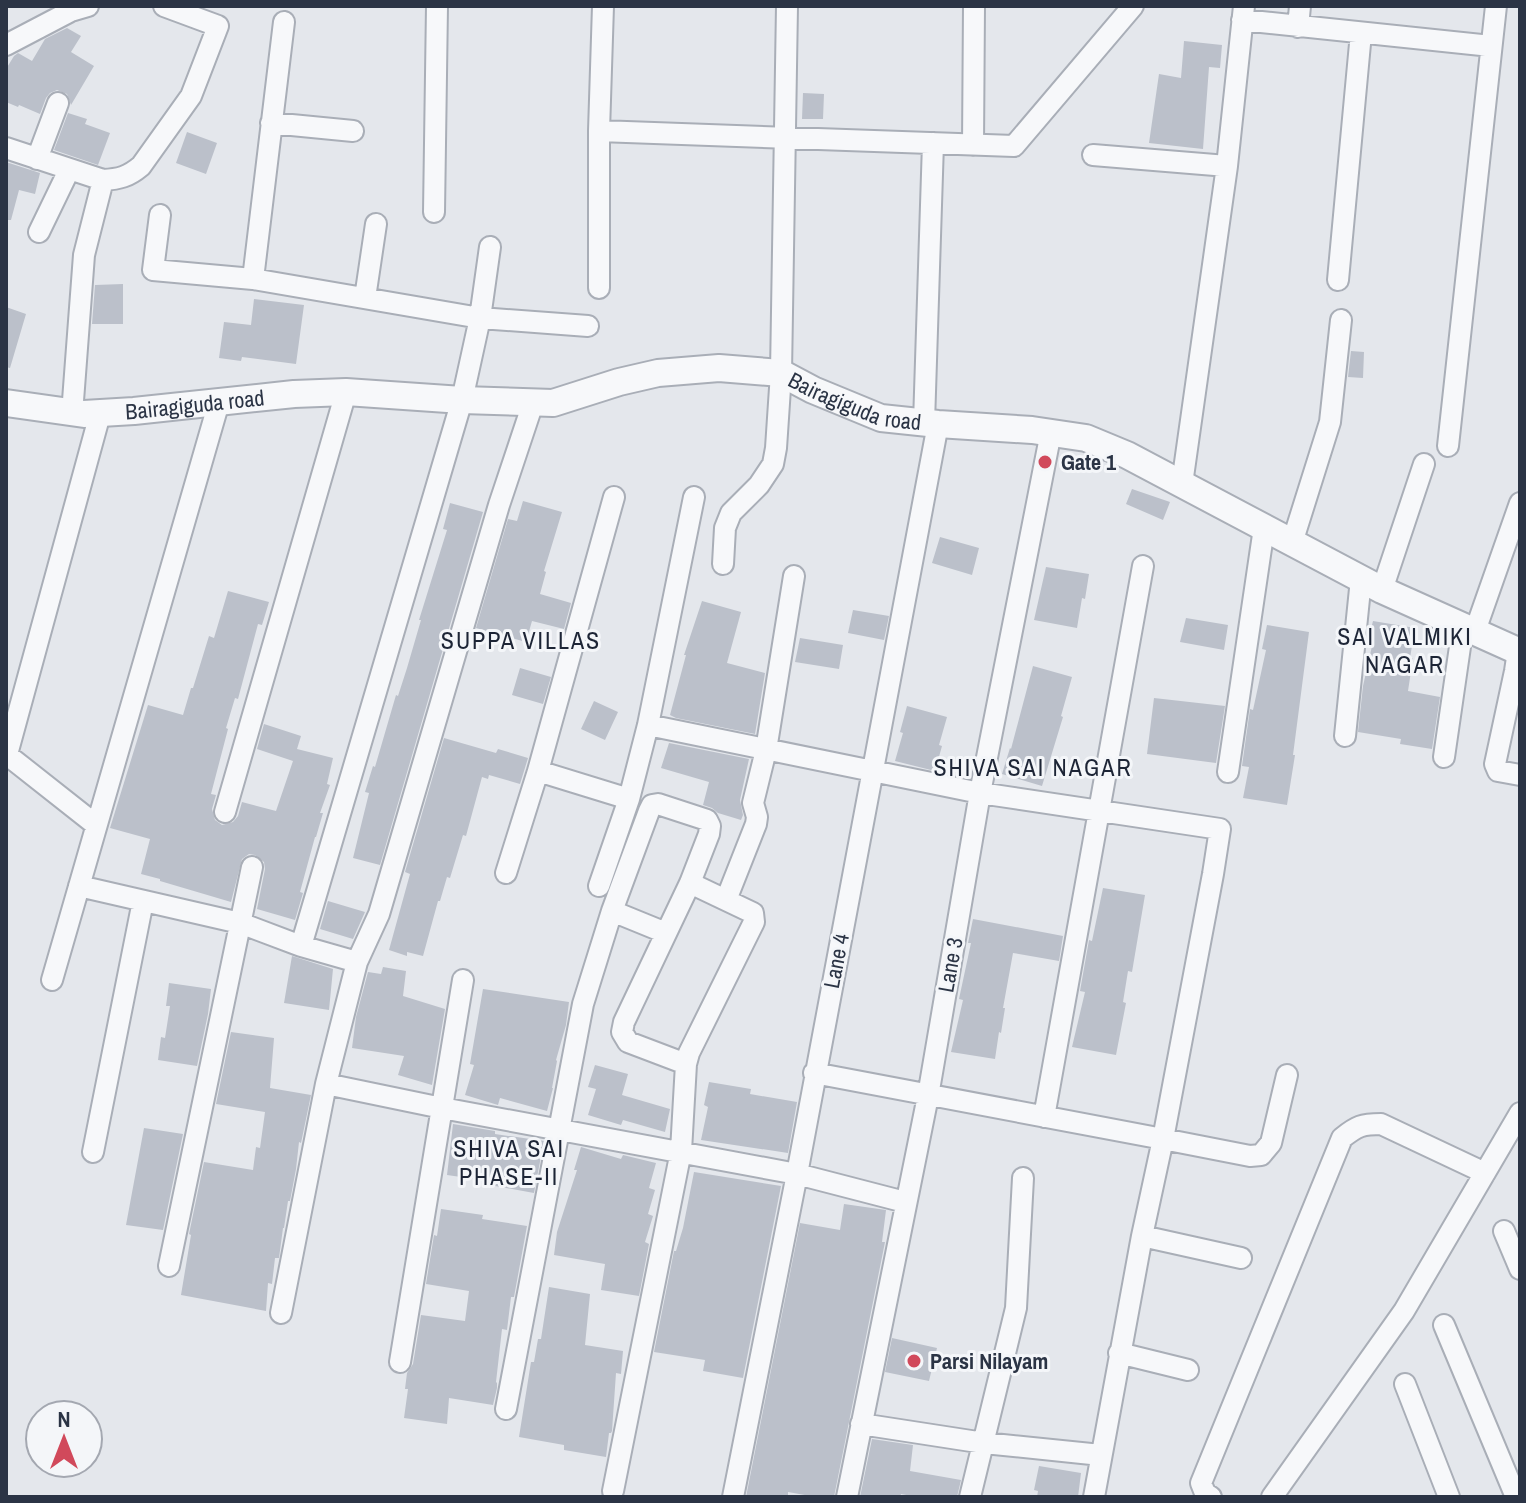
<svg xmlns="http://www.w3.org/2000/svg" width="1526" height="1503" font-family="'Archivo Narrow',sans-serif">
<rect width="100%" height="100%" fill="#e4e7ec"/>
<path fill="#bbc0ca" d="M 67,28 L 81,36 L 71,52 L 94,66 L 71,105 L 67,94 L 57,90 L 50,93 L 46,98 L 40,114 L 19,105 L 18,107 L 6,102 L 6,69 L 14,56 L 18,53 L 32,61 L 45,39 Z
M 1184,41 L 1222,45 L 1220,68 L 1209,67 L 1203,149 L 1149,143 L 1159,74 L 1181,78 Z
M 803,93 L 824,94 L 823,119 L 802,119 Z
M 68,113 L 87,119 L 85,124 L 110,133 L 98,165 L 54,150 Z
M 187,132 L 217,143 L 206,174 L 176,163 Z
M 6,162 L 40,173 L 35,194 L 19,190 L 11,220 L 6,220 Z
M 123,284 L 123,324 L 92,324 L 95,285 Z
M 254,299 L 304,305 L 296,364 L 242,357 L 241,361 L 219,358 L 224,322 L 251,325 Z
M 6,307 L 26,314 L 10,368 L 6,367 Z
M 1351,351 L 1364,352 L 1363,378 L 1348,377 Z
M 1132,489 L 1170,502 L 1163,520 L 1126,504 Z
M 523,501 L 562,512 L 544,571 L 546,572 L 540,594 L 571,603 L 564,629 L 532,621 L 526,642 L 476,628 L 508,519 L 517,521 Z
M 450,503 L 483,512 L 380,865 L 353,858 L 369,793 L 365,792 L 373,766 L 375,767 L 396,695 L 398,696 L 407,668 L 421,620 L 419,620 L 447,530 L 443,529 Z
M 940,537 L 979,548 L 972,575 L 932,563 Z
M 1046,567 L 1089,574 L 1085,599 L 1082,598 L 1077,628 L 1034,620 Z
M 228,591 L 269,602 L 262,625 L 258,624 L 238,699 L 235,698 L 226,728 L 228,729 L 211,794 L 216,795 L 212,809 L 215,820 L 222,825 L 233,822 L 238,816 L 242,802 L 276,811 L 293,761 L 257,749 L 264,724 L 301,736 L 297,749 L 333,758 L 327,784 L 330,785 L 320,813 L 323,813 L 316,837 L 315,837 L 300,892 L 303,893 L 295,920 L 257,909 L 265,869 L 264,862 L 255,855 L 249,854 L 242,859 L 231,902 L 160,881 L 160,879 L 141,874 L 150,839 L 110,828 L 148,705 L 183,715 L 191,688 L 193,688 L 209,636 L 214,638 Z
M 702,601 L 741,612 L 727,663 L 765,673 L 755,734 L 676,718 L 670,715 L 686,655 L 684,655 Z
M 853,610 L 889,616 L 884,640 L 848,633 Z
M 1186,618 L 1228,625 L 1224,650 L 1180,642 Z
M 1373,621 L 1415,628 L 1410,658 L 1413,658 L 1408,691 L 1440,697 L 1432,749 L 1400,744 L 1401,739 L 1358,732 L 1363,686 L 1372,646 L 1367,645 Z
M 1267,625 L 1309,632 L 1293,755 L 1295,755 L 1287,805 L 1243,798 L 1249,767 L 1242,766 L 1250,709 L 1253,710 L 1266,650 L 1262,649 Z
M 800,638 L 843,645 L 839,669 L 795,662 Z
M 1033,666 L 1072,677 L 1061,716 L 1063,717 L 1042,786 L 1002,774 L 1010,748 L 1011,749 Z
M 520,668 L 551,677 L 543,704 L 512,695 Z
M 1154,698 L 1225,706 L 1216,763 L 1147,754 Z
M 594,701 L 618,712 L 605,740 L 581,729 Z
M 907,706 L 947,717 L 939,745 L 942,746 L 935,771 L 895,761 L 903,733 L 900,732 Z
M 444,738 L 496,753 L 498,749 L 528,758 L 520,784 L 489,775 L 488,779 L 482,777 L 466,836 L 463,835 L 450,878 L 447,877 L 440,901 L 438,901 L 423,956 L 407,952 L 407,956 L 389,950 L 410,874 L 405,872 Z
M 669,743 L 749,759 L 740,800 L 743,815 L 741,820 L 718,813 L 712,808 L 703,805 L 709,782 L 661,768 Z
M 1103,888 L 1145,895 L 1132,972 L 1128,971 L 1123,1002 L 1126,1003 L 1116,1055 L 1072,1047 L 1085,992 L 1080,991 L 1089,940 L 1092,941 Z
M 328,901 L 365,912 L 353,939 L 320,929 Z
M 973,919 L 1063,936 L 1059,961 L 1013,953 L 1003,1008 L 1005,1008 L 1001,1033 L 999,1032 L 995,1059 L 951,1052 L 963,1000 L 959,999 L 971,943 L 968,943 Z
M 292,956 L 333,969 L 329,1010 L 284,1003 Z
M 383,967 L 406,971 L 403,996 L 445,1009 L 432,1085 L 398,1075 L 404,1056 L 352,1048 L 356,1017 L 368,972 L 381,974 Z
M 169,983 L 211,989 L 208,1014 L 197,1066 L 158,1060 L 161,1037 L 165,1038 L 170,1006 L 166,1006 Z
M 483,989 L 569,1002 L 566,1025 L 556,1060 L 557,1061 L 552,1088 L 553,1088 L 547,1111 L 500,1098 L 498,1105 L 465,1095 L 474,1065 L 470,1064 Z
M 231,1032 L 274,1038 L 270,1088 L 311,1095 L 301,1143 L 299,1142 L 296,1169 L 290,1201 L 288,1201 L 284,1228 L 283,1228 L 279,1258 L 275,1258 L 272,1284 L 268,1283 L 266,1311 L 181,1295 L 191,1235 L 189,1234 L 204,1162 L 253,1170 L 256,1147 L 260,1148 L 265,1112 L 216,1104 Z
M 595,1065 L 628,1074 L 622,1095 L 670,1109 L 665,1132 L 623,1120 L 621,1125 L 588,1115 L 596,1089 L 588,1087 Z
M 709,1082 L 751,1089 L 750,1094 L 797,1102 L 788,1153 L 701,1140 L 708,1107 L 704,1105 Z
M 453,1124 L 495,1131 L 495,1134 L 544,1141 L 534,1193 L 495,1186 L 496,1182 L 447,1175 Z
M 144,1128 L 183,1134 L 163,1230 L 126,1225 Z
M 581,1147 L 621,1159 L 623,1155 L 656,1163 L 649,1188 L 655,1190 L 648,1214 L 653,1216 L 645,1242 L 649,1244 L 639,1296 L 601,1290 L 605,1264 L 554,1255 L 557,1232 L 577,1170 L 574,1170 Z
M 694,1172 L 781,1186 L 743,1378 L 703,1371 L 705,1360 L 654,1352 L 674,1251 L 676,1251 L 683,1228 Z
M 844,1204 L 886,1210 L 882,1242 L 885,1242 L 834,1497 L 816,1497 L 788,1492 L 788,1497 L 746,1497 L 800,1223 L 840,1230 Z
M 441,1209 L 483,1215 L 482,1219 L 527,1226 L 514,1297 L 511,1297 L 507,1330 L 502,1329 L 496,1382 L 497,1383 L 497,1388 L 493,1405 L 449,1398 L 447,1424 L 404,1418 L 408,1389 L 405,1389 L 407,1373 L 413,1364 L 421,1315 L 465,1321 L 469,1291 L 426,1284 L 434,1235 L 437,1236 Z
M 549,1287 L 590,1294 L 585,1345 L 623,1351 L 621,1374 L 616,1373 L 612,1431 L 611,1433 L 609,1433 L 606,1457 L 564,1450 L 564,1445 L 519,1437 L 531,1362 L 534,1362 L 538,1339 L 541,1339 Z
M 892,1338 L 937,1348 L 929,1381 L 885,1372 Z
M 872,1439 L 913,1445 L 910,1471 L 961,1480 L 957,1497 L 917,1497 L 901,1494 L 900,1497 L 860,1497 Z
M 1039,1466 L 1081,1473 L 1078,1497 L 1037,1497 L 1038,1491 L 1034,1490 Z"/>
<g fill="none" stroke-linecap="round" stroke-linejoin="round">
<g stroke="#a9aeb7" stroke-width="24">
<path id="minor" d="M 1242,20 L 1491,46
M 1298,27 L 1300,6
M 6,45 L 71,11 L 88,6
M 271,123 L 353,131
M 599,131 L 1014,146 L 1133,6
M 973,145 L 974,6
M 6,148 L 103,180 L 84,255 L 72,414
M 1093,155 L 1227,166 L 1244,6
M 37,159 L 58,103
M 103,180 C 119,179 128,177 141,166 L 191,96 L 218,26 L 164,6
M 434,212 L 437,6
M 160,215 L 153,270 L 253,279 L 480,318 L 588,326
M 39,232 L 69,170
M 490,247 L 480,318 L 462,400 L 301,946 L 357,962 L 379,914 L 499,505 L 533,403
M 253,279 L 284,22
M 1338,280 L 1361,33
M 599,288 L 599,131 L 603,6
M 365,298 L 376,224
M 924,423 L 933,143
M 1448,446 L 1496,6
M 1182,484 L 1227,166
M 614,497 L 538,771 L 629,799
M 1292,543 L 1330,422 L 1341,320
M 723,564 L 725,528 L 731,513 L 759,485 L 773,464 L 776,448 L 781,373 L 787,6
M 1382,590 L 1424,464
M 1475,631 L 1520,503
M 1518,651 L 1515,671 L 1495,764 L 1498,771 L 1520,775
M 648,725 L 980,793 L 1220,829 L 1213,874 L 1163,1139 L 814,1073
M 1345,736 L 1361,579
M 6,754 L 96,825
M 1444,757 L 1463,626
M 6,758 L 100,414
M 1228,772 L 1264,528
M 225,812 L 346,392
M 506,873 L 538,771
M 79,886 L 240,923 L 301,946
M 599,886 L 629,799 L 648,725 L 694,497
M 726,900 L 756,824 L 757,817 L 753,803 L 766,750 L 794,576
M 612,911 L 666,933
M 52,980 L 219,402
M 326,1084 L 442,1108 L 797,1174 L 905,1202
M 1044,1117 L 1143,566
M 93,1152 L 143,901
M 1504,1231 L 1520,1269
M 1142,1236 L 1241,1258
M 169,1266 L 252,867
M 281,1313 L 326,1084 L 357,962
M 1444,1325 L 1516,1497
M 1119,1353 L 1188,1370
M 400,1362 L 463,980
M 1405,1384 L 1449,1497
M 506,1409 L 583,1004 L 612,911 L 649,811 L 652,805 L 658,804 L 707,820 L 710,826 L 709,834 L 690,883 L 624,1022 L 622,1032 L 628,1042 L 686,1064
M 861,1424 L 984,1443 L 1101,1455
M 613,1491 L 681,1151 L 686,1064 L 689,1053 L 754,922 L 753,913 L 690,883
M 733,1497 L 797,1174 L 938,424
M 847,1497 L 928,1096 L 980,793 L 1051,432
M 970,1497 L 1016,1308 L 1023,1178
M 1094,1497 L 1142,1236 L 1163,1139 L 1250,1156 L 1261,1155 L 1271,1143 L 1287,1075
M 1211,1497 L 1205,1493 L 1201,1483 L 1342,1138 C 1357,1126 1362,1124 1381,1124 L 1485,1173
M 1272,1497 L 1404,1311 L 1520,1113"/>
</g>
<g stroke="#a9aeb7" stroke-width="30">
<g id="tertiary">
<path id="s1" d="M 6,403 L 84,414 L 134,411 L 294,394 L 346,392 L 462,400 L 553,403 L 619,382 L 658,373 L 719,368 L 781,373 L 813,390 L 881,418 L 938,424 L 1032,430 L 1086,438 L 1127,455 L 1382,590 L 1520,652"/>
</g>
</g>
<use href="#minor" stroke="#f7f8fa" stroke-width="20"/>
<use href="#tertiary" stroke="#f7f8fa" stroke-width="26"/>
</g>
<g fill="#d1495b" stroke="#f4f6f9" stroke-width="3">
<circle cx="1045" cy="462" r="8"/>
<circle cx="914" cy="1361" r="8"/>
</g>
<g text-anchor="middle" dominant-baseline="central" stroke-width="6" stroke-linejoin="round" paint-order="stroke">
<g font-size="22" fill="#2b3445" stroke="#f4f6f9">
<text stroke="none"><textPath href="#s1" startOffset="862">Bairagiguda road</textPath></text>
<text stroke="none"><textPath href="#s1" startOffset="190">Bairagiguda road</textPath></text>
<text transform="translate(836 961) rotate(-79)">Lane 4</text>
<text transform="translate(950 965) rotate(-80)">Lane 3</text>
</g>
<g font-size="22" font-weight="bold" fill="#2b3445" stroke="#f4f6f9" text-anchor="start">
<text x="1061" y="462">Gate 1</text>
<text x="930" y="1361">Parsi Nilayam</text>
</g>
<g font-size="24" letter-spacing="2" fill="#1d2536" stroke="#f4f6f9">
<text x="1405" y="636">SAI VALMIKI<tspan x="1405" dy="28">NAGAR</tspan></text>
<text x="521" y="640">SUPPA VILLAS</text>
<text x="1033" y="767">SHIVA SAI NAGAR</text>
<text x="509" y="1148">SHIVA SAI<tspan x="509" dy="28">PHASE-II</tspan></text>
</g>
</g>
<rect width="1526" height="1503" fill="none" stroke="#2b3445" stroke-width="16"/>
<g transform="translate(64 1439)"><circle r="38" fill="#f4f6f9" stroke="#a4a8b1" stroke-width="2"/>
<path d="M0-6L14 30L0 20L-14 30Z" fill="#d1495b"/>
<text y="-12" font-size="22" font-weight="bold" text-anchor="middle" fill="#2b3445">N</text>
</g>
</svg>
